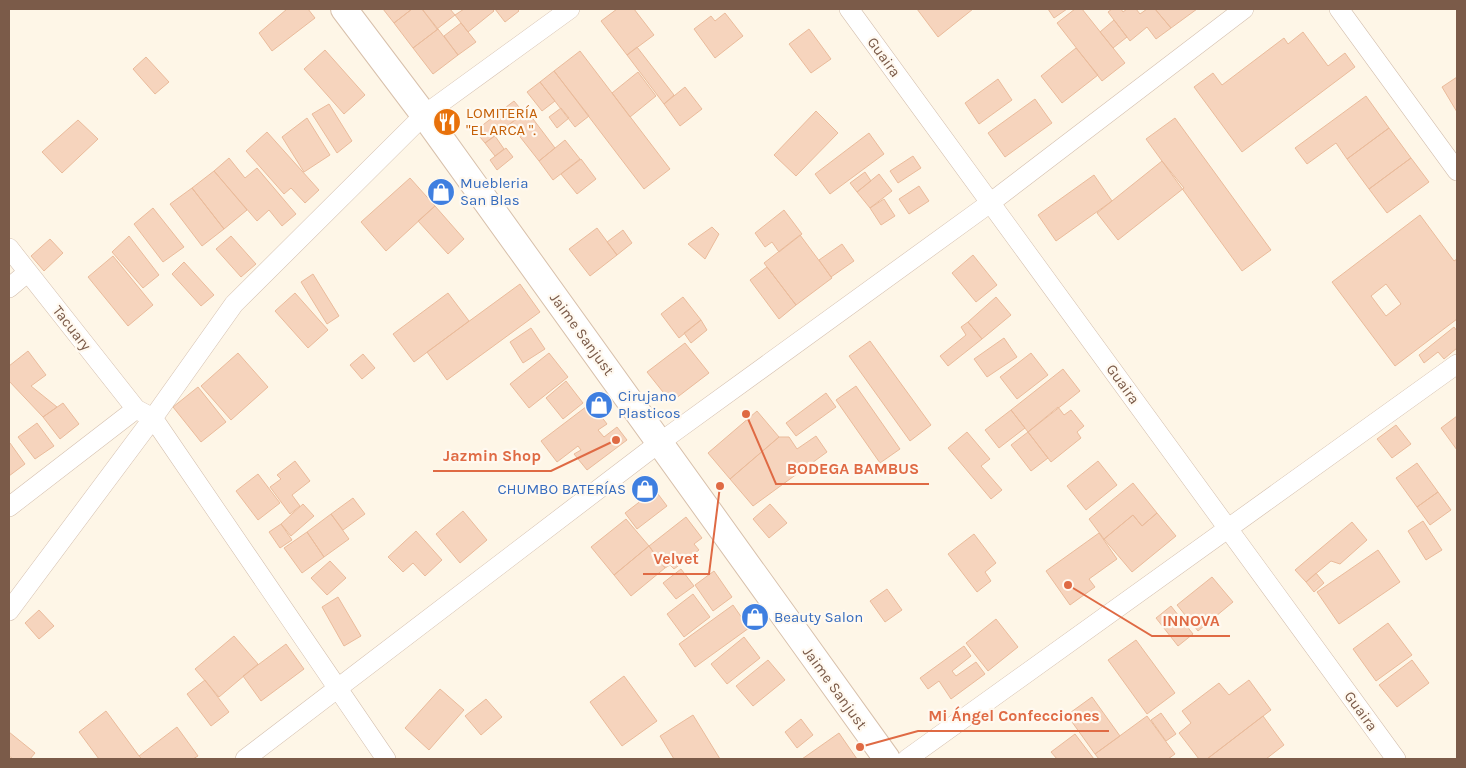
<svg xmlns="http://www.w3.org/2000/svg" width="1466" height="768" font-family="Karla,sans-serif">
<rect width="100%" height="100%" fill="#fef6e7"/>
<path fill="#f6d4bd" stroke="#eabb9b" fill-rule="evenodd" d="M 287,9 L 308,9 L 315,18 L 272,51 L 259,33 Z
M 383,9 L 412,9 L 394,23 Z
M 412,9 L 422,9 L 438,29 L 413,48 L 394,23 Z
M 422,9 L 450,9 L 455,15 L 437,29 Z
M 464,9 L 492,9 L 494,11 L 468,32 L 455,15 Z
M 495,9 L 517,9 L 519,11 L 505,22 Z
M 617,9 L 634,9 L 654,35 L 627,55 L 601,21 Z
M 917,9 L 973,9 L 938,37 Z
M 1048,9 L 1067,9 L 1054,18 Z
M 1075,9 L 1082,9 L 1125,63 L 1102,81 L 1057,23 Z
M 1112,9 L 1121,9 L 1123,12 L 1127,9 L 1136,9 L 1140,14 L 1147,9 L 1155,9 L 1171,28 L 1156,39 L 1147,27 L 1130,41 L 1108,12 Z
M 1155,9 L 1197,9 L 1171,28 Z
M 725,13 L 743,36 L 715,58 L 694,29 L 711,16 L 715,21 Z
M 1114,20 L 1127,37 L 1113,48 L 1100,32 Z
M 461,23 L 476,42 L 458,55 L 444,36 Z
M 438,29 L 458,55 L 433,74 L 413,48 Z
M 809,29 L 831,59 L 811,73 L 789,44 Z
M 1303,32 L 1328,66 L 1345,53 L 1355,67 L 1242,152 L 1194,87 L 1213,73 L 1222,85 L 1284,38 L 1288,44 Z
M 637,47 L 674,95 L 664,104 L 627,55 Z
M 1076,48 L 1098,75 L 1062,103 L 1041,76 Z
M 325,50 L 365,95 L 344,114 L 304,69 Z
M 580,51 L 670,169 L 644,189 L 554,71 Z
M 146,57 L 169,82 L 155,94 L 133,69 Z
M 554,71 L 589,116 L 575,127 L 540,82 Z
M 638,72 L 656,96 L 630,117 L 612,93 Z
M 1457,77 L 1457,112 L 1442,87 Z
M 998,79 L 1012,100 L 979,124 L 965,103 Z
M 540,82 L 555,101 L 542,111 L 527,92 Z
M 685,87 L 702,109 L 680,126 L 664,104 Z
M 1366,96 L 1389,128 L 1347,159 L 1336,143 L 1307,164 L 1295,148 Z
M 1035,99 L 1052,123 L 1005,157 L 988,133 Z
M 514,101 L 524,113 L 485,143 L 475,131 Z
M 329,104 L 352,141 L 337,153 L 312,114 Z
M 561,108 L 569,118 L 557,128 L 549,117 Z
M 527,111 L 555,148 L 539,161 L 510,124 Z
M 816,111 L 838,133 L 796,176 L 774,155 Z
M 307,118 L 330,155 L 304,172 L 282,137 Z
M 1175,118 L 1271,250 L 1242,271 L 1146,139 Z
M 78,120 L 98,139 L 62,173 L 42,152 Z
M 1389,128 L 1411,158 L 1369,189 L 1347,159 Z
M 267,132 L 319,190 L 305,203 L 291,188 L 284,194 L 246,151 Z
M 869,133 L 884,154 L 830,194 L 815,174 Z
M 495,136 L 504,149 L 495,156 L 485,143 Z
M 565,140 L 580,159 L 553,180 L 539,161 Z
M 506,148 L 513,157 L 497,170 L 490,160 Z
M 913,156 L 921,168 L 898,183 L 890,171 Z
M 229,158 L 245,178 L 257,168 L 296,214 L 282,226 L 269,210 L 257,221 L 214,171 Z
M 1411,158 L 1429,182 L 1387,213 L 1369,189 Z
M 581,159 L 596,179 L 577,194 L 561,174 Z
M 1162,161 L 1184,188 L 1118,240 L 1097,213 Z
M 214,171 L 247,210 L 224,229 L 192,188 Z
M 865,172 L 871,181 L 857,192 L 850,183 Z
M 879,174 L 892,191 L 870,208 L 857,192 Z
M 1094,175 L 1112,201 L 1056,241 L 1038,215 Z
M 410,178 L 435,206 L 386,251 L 361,222 Z
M 919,186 L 929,201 L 909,214 L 899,199 Z
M 192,188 L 224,229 L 202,246 L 170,204 Z
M 884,199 L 895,216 L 881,225 L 870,208 Z
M 435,206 L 464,239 L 448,254 L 418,221 Z
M 153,208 L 184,247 L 163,262 L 134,224 Z
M 784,210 L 802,234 L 779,252 L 772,242 L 765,247 L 755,233 Z
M 1420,215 L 1454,261 L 1457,259 L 1457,319 L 1395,366 L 1332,282 ZM 1386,284 L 1401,304 L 1386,316 L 1371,296 Z
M 712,227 L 719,234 L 705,259 L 688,244 Z
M 597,228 L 617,255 L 590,276 L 569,249 Z
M 623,230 L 632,243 L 617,255 L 607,242 Z
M 800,235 L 832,278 L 796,305 L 764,263 Z
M 129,236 L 159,275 L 143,288 L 112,252 Z
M 231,236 L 256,264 L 241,277 L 216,249 Z
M 50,239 L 63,253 L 44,271 L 31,256 Z
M 842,244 L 854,261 L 831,277 L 819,260 Z
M 973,255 L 997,285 L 976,302 L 952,273 Z
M 113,256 L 153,305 L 128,326 L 88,277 Z
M 184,262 L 214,295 L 201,306 L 172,274 Z
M 767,267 L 796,305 L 779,319 L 750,280 Z
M 313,274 L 339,316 L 327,324 L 301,282 Z
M 520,284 L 540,312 L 447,380 L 427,352 Z
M 295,293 L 328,330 L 308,348 L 275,311 Z
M 448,293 L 469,321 L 414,362 L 393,334 Z
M 683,297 L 701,320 L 679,338 L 661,314 Z
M 996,297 L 1011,315 L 982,339 L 968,322 Z
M 701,320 L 707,330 L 691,343 L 684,333 Z
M 968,322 L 982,339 L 948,366 L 940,356 L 966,335 L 961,327 Z
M 1454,327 L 1457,331 L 1457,348 L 1444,359 L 1438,352 L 1424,363 L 1419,355 Z
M 531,328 L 545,349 L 523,363 L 510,342 Z
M 1004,338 L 1017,357 L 987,377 L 974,359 Z
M 870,341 L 931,425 L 910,441 L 849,356 Z
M 685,343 L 709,373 L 671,402 L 647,372 Z
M 28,351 L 46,375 L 31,386 L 57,407 L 43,417 L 9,381 L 9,366 Z
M 238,353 L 268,387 L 231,420 L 201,386 Z
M 549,353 L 568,377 L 529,408 L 510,384 Z
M 1031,353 L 1048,375 L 1017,399 L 1000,377 Z
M 363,354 L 375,368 L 362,379 L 350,365 Z
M 1063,369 L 1080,391 L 1028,432 L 1011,410 Z
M 566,381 L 583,403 L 563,419 L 546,398 Z
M 856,386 L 900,449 L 880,463 L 836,400 Z
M 198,387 L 226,422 L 201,442 L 173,407 Z
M 826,393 L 836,407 L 796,436 L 786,423 Z
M 63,403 L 79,424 L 60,439 L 43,417 Z
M 591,403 L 607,424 L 598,430 L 604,437 L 617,427 L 627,440 L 587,470 L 574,454 L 581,450 L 578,446 L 557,462 L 541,441 Z
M 1058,407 L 1064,415 L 1071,410 L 1084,426 L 1077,432 L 1081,438 L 1051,462 L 1028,432 Z
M 1011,410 L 1025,428 L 999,448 L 985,430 Z
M 757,411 L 779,437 L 730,479 L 708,453 Z
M 1457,416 L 1457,450 L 1441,428 Z
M 37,423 L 54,446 L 35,459 L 18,437 Z
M 1396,425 L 1411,444 L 1392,458 L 1377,439 Z
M 967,432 L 990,459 L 981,466 L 1002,490 L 991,499 L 948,448 Z
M 1028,432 L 1048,458 L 1031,471 L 1011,445 Z
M 816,436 L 827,452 L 753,506 L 730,479 L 779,437 L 789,437 L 797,449 Z
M 10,443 L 25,464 L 9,476 L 9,444 Z
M 295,461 L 310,481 L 292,495 L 300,506 L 290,514 L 270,487 L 281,479 L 277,475 Z
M 1098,461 L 1117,485 L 1086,510 L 1067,486 Z
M 1417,463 L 1438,492 L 1417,507 L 1396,478 Z
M 258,474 L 280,503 L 258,520 L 236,491 Z
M 1133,483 L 1157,513 L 1142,526 L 1133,515 L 1104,539 L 1089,519 Z
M 655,490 L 667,506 L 637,529 L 625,513 Z
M 1438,492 L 1451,510 L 1430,525 L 1417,507 Z
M 353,498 L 365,514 L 343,530 L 331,514 Z
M 303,504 L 314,516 L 291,536 L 281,524 Z
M 770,504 L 787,523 L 769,538 L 753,519 Z
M 463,511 L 487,540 L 460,563 L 436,534 Z
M 1157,513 L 1176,536 L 1132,572 L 1104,539 L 1133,515 L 1142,526 Z
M 331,514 L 349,539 L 324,557 L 307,532 Z
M 686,517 L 702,538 L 694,544 L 699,550 L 674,569 L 670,565 L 665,568 L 649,546 Z
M 626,519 L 649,546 L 614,575 L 591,547 Z
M 1423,521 L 1442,550 L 1426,560 L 1408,531 Z
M 1352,522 L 1367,540 L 1340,564 L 1331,561 L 1306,582 L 1295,570 Z
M 281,524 L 292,540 L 280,548 L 269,532 Z
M 416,531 L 442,560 L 425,576 L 413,563 L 403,572 L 388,557 Z
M 307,532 L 324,557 L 302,573 L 284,548 Z
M 1099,533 L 1117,559 L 1089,579 L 1095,587 L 1070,605 L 1046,571 Z
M 974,534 L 996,563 L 985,572 L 991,581 L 977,592 L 948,554 Z
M 649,546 L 665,568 L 631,596 L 614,575 Z
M 1378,550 L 1400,582 L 1339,624 L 1317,592 Z
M 330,561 L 346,578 L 327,595 L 311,578 Z
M 681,569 L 694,586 L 676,599 L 663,583 Z
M 714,571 L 732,597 L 713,611 L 695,585 Z
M 1316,573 L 1324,583 L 1314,592 L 1306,582 Z
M 1212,577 L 1233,602 L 1198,631 L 1177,605 Z
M 887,589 L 902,610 L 885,622 L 870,601 Z
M 693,594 L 710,617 L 684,637 L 667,614 Z
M 338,597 L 361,636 L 344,646 L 322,607 Z
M 733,605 L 749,628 L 695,667 L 679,644 Z
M 1171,606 L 1193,634 L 1178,646 L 1156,618 Z
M 39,610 L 54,626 L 39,639 L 25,623 Z
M 996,619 L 1018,647 L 988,671 L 966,643 Z
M 1388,623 L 1412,655 L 1376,681 L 1353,649 Z
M 234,636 L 258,664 L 219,697 L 195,669 Z
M 744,637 L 760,658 L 727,684 L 711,664 Z
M 1136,640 L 1175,693 L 1147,714 L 1108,660 Z
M 286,644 L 304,669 L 261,701 L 243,676 Z
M 964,646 L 971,656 L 952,671 L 956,676 L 976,662 L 985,674 L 951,699 L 939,681 L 928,689 L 920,678 Z
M 768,660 L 785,680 L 753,706 L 736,686 Z
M 1412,660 L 1429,683 L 1397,707 L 1379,685 Z
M 624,676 L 657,721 L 622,746 L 590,702 Z
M 205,680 L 229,712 L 211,726 L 187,694 Z
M 1249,680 L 1271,710 L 1207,759 L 1199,759 L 1179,733 L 1191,723 L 1182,711 L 1219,683 L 1229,695 Z
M 440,689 L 464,710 L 429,750 L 405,728 Z
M 1092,697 L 1120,736 L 1095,754 L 1067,715 Z
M 486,699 L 502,717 L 481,735 L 465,716 Z
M 106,711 L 139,756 L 142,759 L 99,759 L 79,732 Z
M 1161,713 L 1176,734 L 1166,741 L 1151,720 Z
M 693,715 L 720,759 L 674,759 L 660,736 Z
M 1147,716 L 1175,754 L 1168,759 L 1099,759 L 1095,754 Z
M 1263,716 L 1284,745 L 1266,759 L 1207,759 Z
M 801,719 L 813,735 L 797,748 L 785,732 Z
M 177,727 L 198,756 L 193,759 L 142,759 L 139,756 Z
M 9,732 L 35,753 L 30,759 L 13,759 L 9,756 Z
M 839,733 L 857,759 L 802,759 Z
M 1075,734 L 1094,759 L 1057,759 L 1051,752 Z"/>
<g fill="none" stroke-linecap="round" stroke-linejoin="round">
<g stroke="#d4bfae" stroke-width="20">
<path id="minor" d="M 849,9 L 1396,759
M 1339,9 L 1457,171
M 9,248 L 136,409
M 9,288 L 28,272
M 9,507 L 136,409 L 153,418 L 386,759
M 9,611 L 153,418 L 234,304 L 424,115 L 570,9
M 245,759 L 659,443 L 990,203 L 1244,9
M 907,759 L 1457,364"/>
</g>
<g stroke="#d8c0ab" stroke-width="28">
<path id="secondary" d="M 344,9 L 424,115 L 887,759"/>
</g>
<use href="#minor" stroke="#fff" stroke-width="19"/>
<use href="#secondary" stroke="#fff" stroke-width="26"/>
</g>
<defs>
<g id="restaurant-disc" transform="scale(1.4375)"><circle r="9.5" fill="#e8710a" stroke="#fff9f0"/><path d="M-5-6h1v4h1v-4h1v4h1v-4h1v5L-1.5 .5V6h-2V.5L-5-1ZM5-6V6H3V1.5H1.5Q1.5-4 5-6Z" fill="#fff"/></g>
<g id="shop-disc" transform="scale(1.4375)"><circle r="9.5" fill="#3f7fe0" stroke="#fff9f0"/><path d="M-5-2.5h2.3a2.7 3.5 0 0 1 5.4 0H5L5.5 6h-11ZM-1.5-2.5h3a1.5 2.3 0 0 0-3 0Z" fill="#fff"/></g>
</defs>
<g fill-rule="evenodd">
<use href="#restaurant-disc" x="447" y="122"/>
<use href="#shop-disc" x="441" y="192"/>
<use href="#shop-disc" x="599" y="405"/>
<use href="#shop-disc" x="645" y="489"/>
<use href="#shop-disc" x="755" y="617"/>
</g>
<g text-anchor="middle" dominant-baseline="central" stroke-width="4.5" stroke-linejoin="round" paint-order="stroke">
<g font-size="15" fill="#7b5b49" stroke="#fff9f0">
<text transform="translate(884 57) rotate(54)">Guaira</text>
<text transform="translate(72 328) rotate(52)">Tacuary</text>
<text transform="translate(582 334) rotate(54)">Jaime Sanjust</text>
<text transform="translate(1123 384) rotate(54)">Guaira</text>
<text transform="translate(835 688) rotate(54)">Jaime Sanjust</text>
<text transform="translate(1361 711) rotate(54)">Guaira</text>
</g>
<g font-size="15" fill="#c56008" stroke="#fff9f0" text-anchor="start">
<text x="466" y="113">LOMITERÍA<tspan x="466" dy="17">"EL ARCA ".</tspan></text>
</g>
<g font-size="15" fill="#366cbe" stroke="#fff9f0" text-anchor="start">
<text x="460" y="183">Muebleria<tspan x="460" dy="17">San Blas</tspan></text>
<text x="618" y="396">Cirujano<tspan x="618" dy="17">Plasticos</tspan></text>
<text x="626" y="489" text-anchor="end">CHUMBO BATERÍAS</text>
<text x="774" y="617">Beauty Salon</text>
</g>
</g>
<path fill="none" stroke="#df6a44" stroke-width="2" d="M616 440L551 471H433M746 414L776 484H929M720 486L709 574H643M1068 585L1152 636H1230M860 747L918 731H1109"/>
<g fill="#df6a44" stroke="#fff9f0" stroke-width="2">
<circle cx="616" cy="440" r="5"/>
<circle cx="746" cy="414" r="5"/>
<circle cx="720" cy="486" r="5"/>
<circle cx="1068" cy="585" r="5"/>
<circle cx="860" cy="747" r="5"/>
</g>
<g font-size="16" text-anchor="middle" font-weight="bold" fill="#df6a44" stroke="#fff9f0" stroke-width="4.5" stroke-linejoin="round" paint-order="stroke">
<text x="492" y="461">Jazmin Shop</text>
<text x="853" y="474">BODEGA BAMBUS</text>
<text x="676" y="564">Velvet</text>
<text x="1191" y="626">INNOVA</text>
<text x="1014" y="721">Mi Ángel Confecciones</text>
</g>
<rect width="1466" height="768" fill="none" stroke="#7b5b49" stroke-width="20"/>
</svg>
